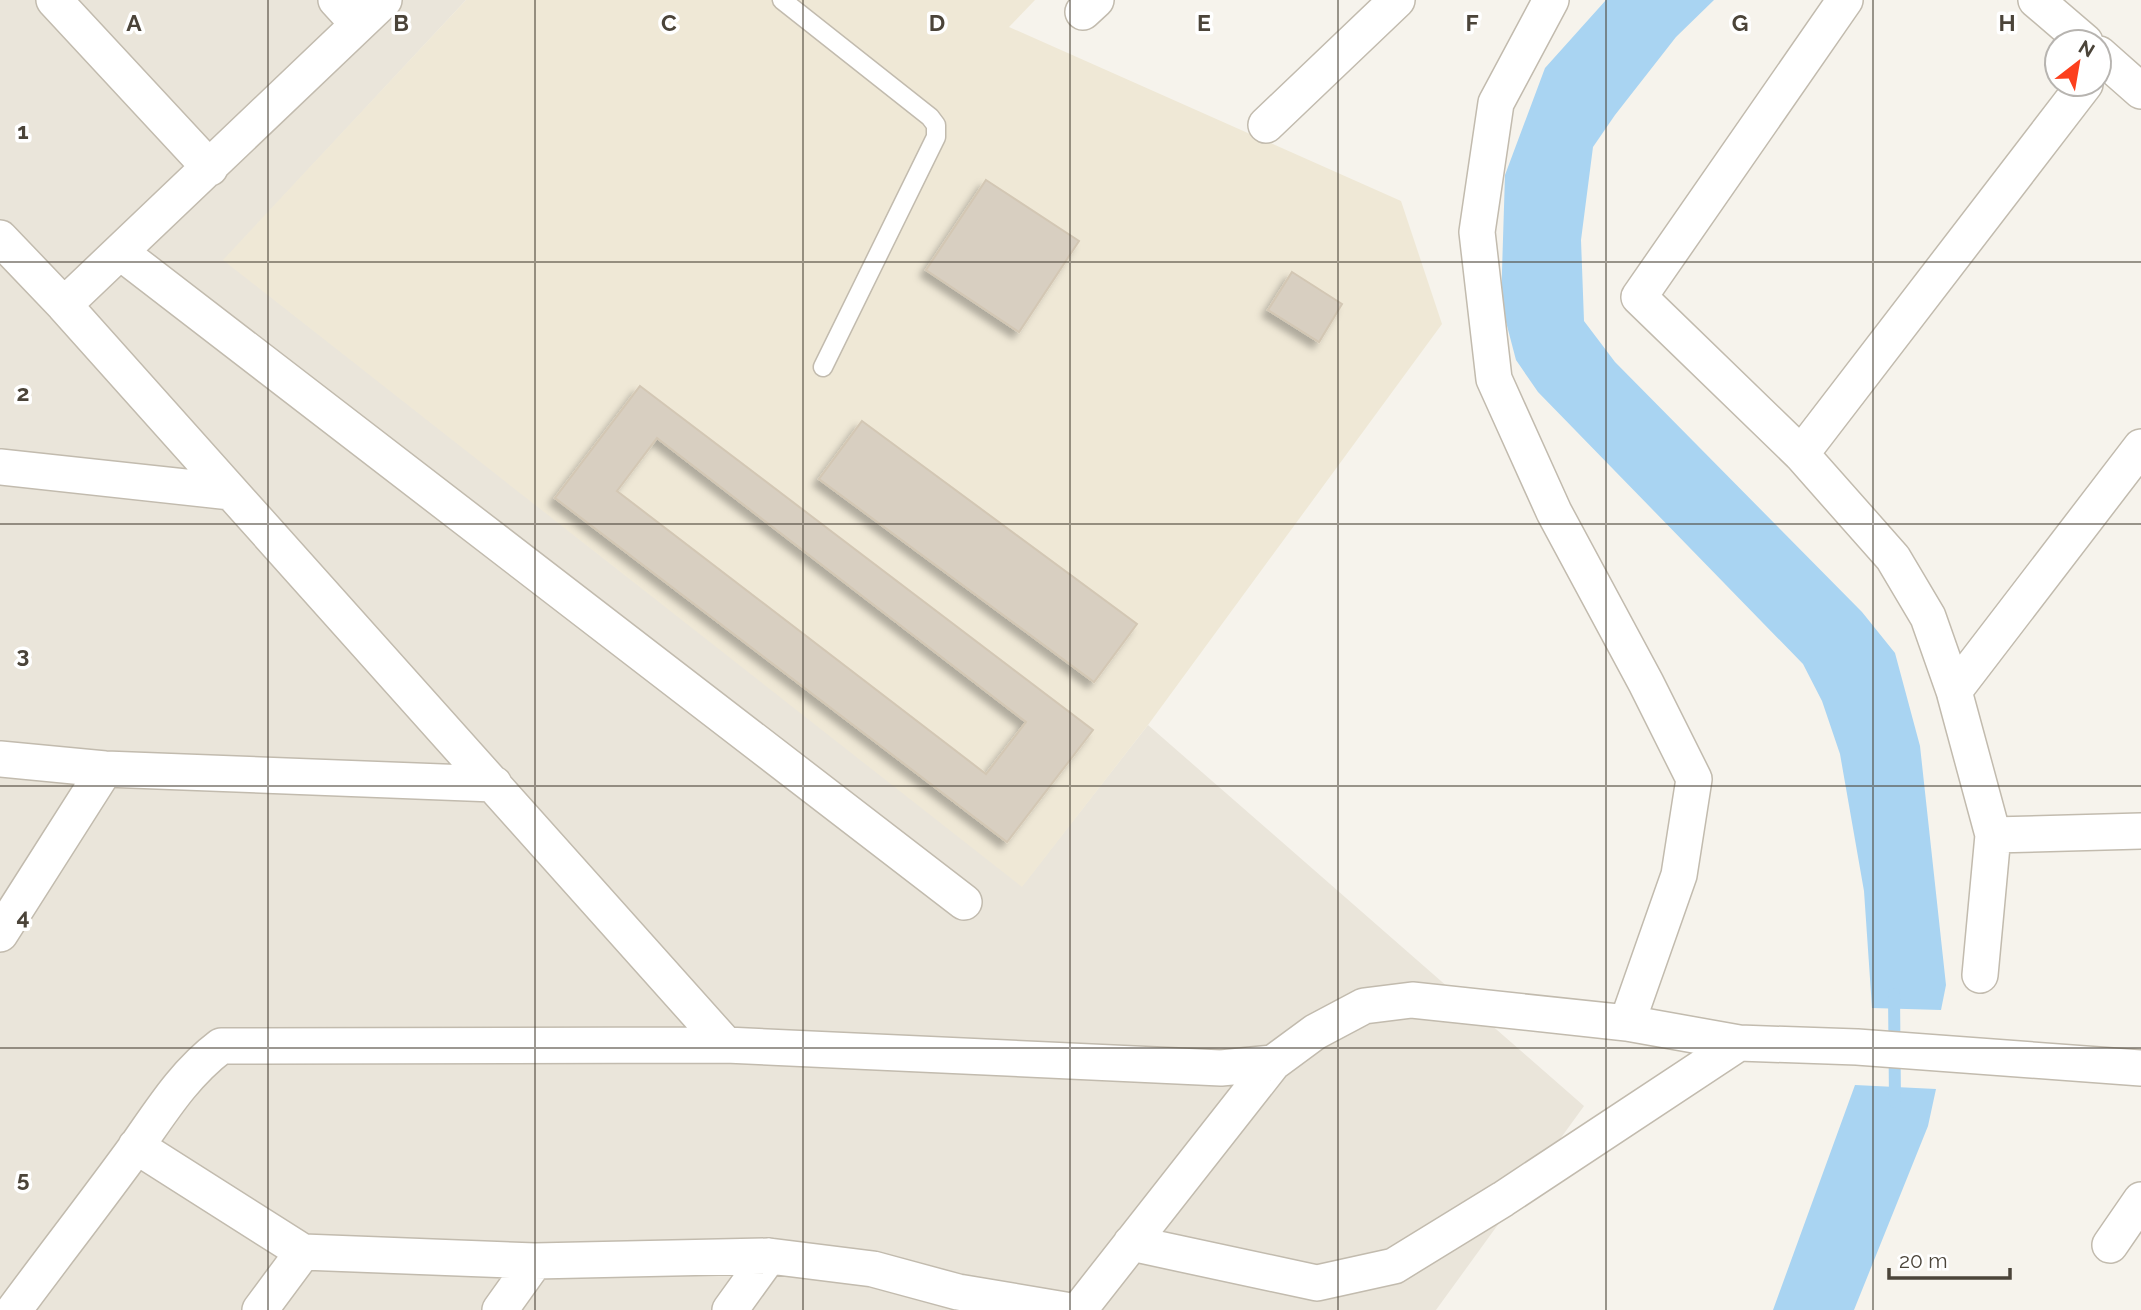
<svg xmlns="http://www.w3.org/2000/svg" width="2141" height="1310" font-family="Raleway,sans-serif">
<defs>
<filter id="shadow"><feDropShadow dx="-6" dy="6" stdDeviation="3.5" flood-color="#0004"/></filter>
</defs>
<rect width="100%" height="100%" fill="#f6f3ec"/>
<path fill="#eae5da" d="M 0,0 L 466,0 L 224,260 L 1022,886 L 1148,725 L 1584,1106 L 1436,1310 L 0,1310 Z"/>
<path fill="#efe8d6" d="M 466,0 L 1035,0 L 1009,27 L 1401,201 L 1442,324 L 1148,725 L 1022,887 L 223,260 Z"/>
<path fill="#a9d4f2" d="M 1606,0 L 1714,0 L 1676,37 L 1615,115 L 1593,147 L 1581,240 L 1584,321 L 1615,362 L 1862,612 L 1895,653 L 1920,746 L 1946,985 L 1941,1010 L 1872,1008 L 1864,891 L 1840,754 L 1822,701 L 1803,664 L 1538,392 L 1516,360 L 1501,303 L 1505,175 L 1545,68 Z
M 1855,1085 L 1936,1089 L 1928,1126 L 1854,1310 L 1773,1310 Z"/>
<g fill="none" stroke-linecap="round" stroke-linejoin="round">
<path stroke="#a9d4f2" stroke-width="12" d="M 1894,994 L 1895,1102"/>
</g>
<path fill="#d8cfc1" stroke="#d3c7b4" stroke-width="2" fill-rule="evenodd" filter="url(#shadow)" d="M 986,180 L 1079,241 L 1019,332 L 926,270 Z
M 1292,272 L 1342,304 L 1319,342 L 1268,310 Z
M 640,386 L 1093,730 L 1007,842 L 555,498 ZM 657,438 L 1026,722 L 986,774 L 617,491 Z
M 862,421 L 1137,624 L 1094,682 L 819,479 Z"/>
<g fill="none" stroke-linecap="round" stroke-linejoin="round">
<g stroke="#c2bbae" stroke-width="21">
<path id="service" d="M 782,0 L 930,117 L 936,125 L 936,137 L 823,367"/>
</g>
<g stroke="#c2bbae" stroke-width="38">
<path id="minor" d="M 54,0 L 210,168
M 336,0 L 358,24
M 1551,0 L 1496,103 L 1477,232 L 1494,379 L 1554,512 L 1646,683 L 1694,779 L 1679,875 L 1627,1023
M 1845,0 L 1639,297 L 1801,454 L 1893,558 L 1928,617 L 1954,691 L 1993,835 L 1980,975
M 2036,0 L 2085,42
M 1083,12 L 1096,0
M 2099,54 L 2141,91
M 1266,125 L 1397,0
M 0,238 L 64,305 L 726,1045
M 120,252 L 964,902
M 64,305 L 384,0
M 1801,454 L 2085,84
M 0,467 L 231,492
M 1954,691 L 2141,447
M 0,759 L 105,769 L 494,784
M 1993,835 L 2141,831
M 0,934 L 105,769
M 136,1146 L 303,1252 L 535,1261 L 769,1256 L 873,1269 L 958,1292 L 1065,1310
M 1131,1243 L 1317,1283 L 1394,1266 L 1503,1199 L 1739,1043
M 2110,1245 L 2141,1200
M 14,1310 C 54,1256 96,1202 136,1147 C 162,1110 184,1074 221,1046 L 726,1045 L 1221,1068 L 1273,1063 L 1315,1032 L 1364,1006 L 1412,1000 L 1627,1023 L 1739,1043 L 1857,1047 L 2141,1068
M 260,1310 L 303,1252
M 500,1310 L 535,1261
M 730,1310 L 769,1256
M 1079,1310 L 1273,1063"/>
</g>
<use href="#service" stroke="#fff" stroke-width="18"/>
<use href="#minor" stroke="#fff" stroke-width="35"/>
</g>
<path fill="none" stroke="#4b4439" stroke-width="2" stroke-opacity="0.55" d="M 268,0 L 268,1310M 535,0 L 535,1310M 803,0 L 803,1310M 1070,0 L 1070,1310M 1338,0 L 1338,1310M 1606,0 L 1606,1310M 1873,0 L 1873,1310M 0,262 L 2141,262M 0,524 L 2141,524M 0,786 L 2141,786M 0,1048 L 2141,1048"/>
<g font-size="23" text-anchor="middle" font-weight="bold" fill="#4b4439" stroke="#fff" stroke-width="7" stroke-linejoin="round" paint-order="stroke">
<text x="134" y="31">A</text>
<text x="401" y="31">B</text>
<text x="669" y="31">C</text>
<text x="937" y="31">D</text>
<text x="1204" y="31">E</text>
<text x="1472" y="31">F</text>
<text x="1740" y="31">G</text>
<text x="2007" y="31">H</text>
<text x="23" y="139">1</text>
<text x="23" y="401">2</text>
<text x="23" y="663">3</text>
<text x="23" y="925">4</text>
<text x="23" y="1187">5</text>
</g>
<g transform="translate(2078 63) rotate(31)"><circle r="33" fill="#ffffff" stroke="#b7b4b0" stroke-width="2"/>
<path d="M0-5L12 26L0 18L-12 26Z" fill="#fc3f1d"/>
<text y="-10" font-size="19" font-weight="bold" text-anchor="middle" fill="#4b4439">N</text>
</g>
<path d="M1889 1268v10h121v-10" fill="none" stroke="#4b4439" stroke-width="3.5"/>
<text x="1899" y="1268" font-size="21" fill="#4b4439" stroke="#ffffff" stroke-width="5" paint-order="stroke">20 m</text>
</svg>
